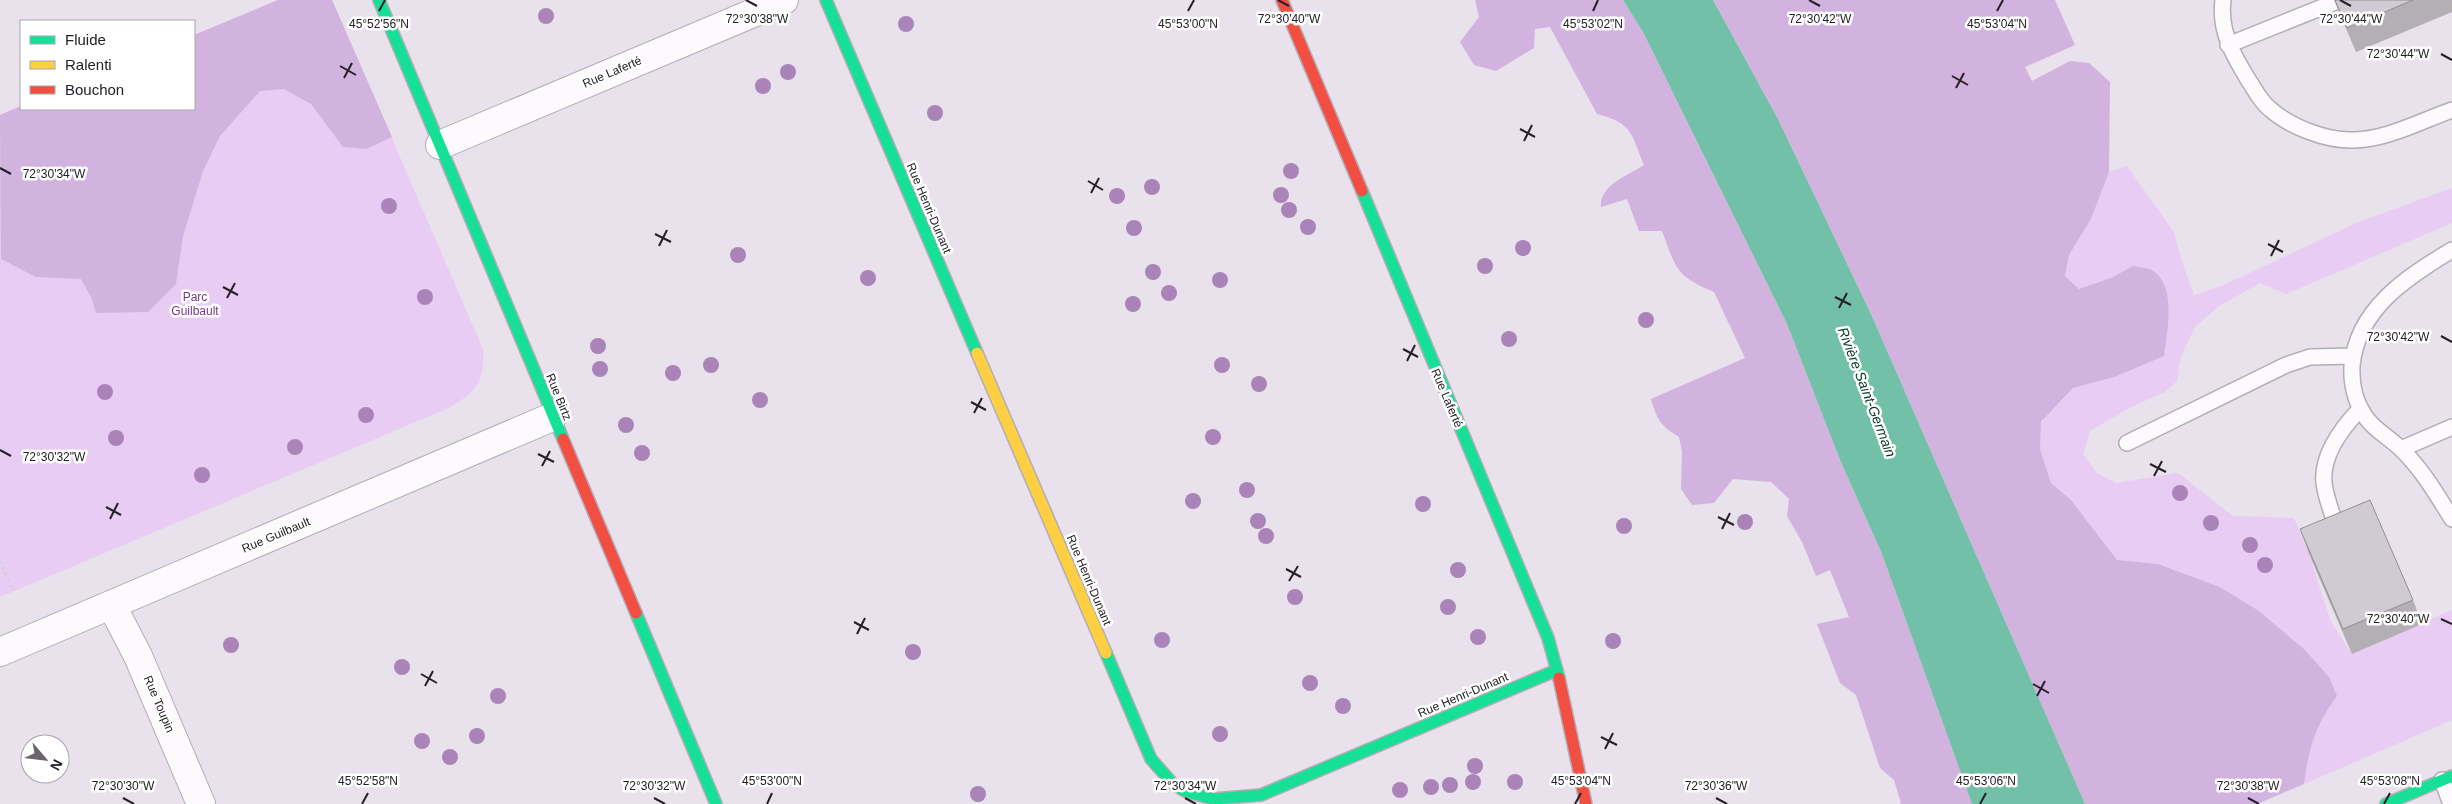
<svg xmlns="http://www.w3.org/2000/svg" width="2452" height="804" font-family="Arial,sans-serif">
<rect width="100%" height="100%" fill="#e9e1ec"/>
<path fill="#e8ccf4" d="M 278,0 L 332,0 L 483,349 C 485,380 477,391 451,407 L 0,597 L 0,115 L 21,106 L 21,109 L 194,109 L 194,35 Z
M 2127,166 L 2174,232 L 2181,259 L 2194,295 L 2224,285 L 2356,223 L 2452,188 L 2452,223 L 2286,294 L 2260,283 L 2219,306 L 2195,327 L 2181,356 L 2177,381 L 2165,392 L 2129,408 L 2090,431 L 2083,454 L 2097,473 L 2116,483 L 2178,473 L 2233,516 L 2294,518 L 2309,554 L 2331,622 L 2352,654 L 2452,610 L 2452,720 L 2304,784 C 2310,746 2314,728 2337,696 L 2305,650 L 2259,611 L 2220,587 L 2158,564 L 2117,560 L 2071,500 L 2051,483 L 2040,449 L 2041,423 L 2073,388 L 2114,377 L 2133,266 L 2113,277 L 2079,289 L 2065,276 L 2069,255 L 2091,219 L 2109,172 Z"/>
<path fill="#d2b2df" d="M 278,0 L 332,0 L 392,137 L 366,149 L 343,147 L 311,104 L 284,89 L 260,91 L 220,136 L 203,171 L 183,236 L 176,284 L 148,312 L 96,313 L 92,299 L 81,279 L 36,277 L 1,259 L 0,115 L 21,106 L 21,109 L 194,109 L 194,35 Z
M 1475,0 L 1623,0 L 1643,32 L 1787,324 L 1840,460 L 1882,554 L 1972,804 L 1899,804 L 1901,803 L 1894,780 L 1880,768 L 1856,695 L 1840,683 L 1817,624 L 1849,617 L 1830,570 L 1816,576 L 1802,542 L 1787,516 L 1789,499 L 1771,482 L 1733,479 L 1714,503 L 1692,505 L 1681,489 L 1682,452 L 1679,437 C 1661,426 1657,420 1651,399 L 1745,358 L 1714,292 C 1675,276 1676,268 1662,231 L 1639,231 L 1627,199 L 1601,207 C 1599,185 1629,175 1644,165 C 1631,134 1633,123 1597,114 L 1550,27 L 1535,29 L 1534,48 L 1496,71 L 1474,65 L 1460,42 L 1479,17 Z
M 1713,0 L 2055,0 L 2075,45 L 2025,67 L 2032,81 L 2070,61 L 2089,63 L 2110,82 L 2109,172 L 2091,219 L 2069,255 L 2065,276 L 2079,289 L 2113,277 L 2133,266 C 2139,267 2148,268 2153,271 C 2177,286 2167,333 2164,356 L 2114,377 L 2073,388 L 2041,422 L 2040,449 L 2051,483 L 2071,500 L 2117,560 L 2158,564 L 2220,587 L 2259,611 L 2305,650 L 2329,677 L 2337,696 C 2314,728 2310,746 2304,784 L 2257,804 L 2085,804 L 1871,314 L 1778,119 Z"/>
<path fill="#73c0a9" d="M 1623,0 L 1713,0 L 1778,119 L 1871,314 L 2085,804 L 1972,804 L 1882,554 L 1840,460 L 1787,324 L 1643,32 Z"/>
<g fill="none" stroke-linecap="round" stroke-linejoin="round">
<g stroke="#b3adb5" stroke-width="18">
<path id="lane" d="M 2223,0 C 2219,31 2233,55 2249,81 C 2255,90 2261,102 2270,109 C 2289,126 2324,140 2350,140 C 2384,141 2421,121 2452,110
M 2228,45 L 2335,2
M 2452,250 C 2407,277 2357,309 2352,366 C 2351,386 2355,402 2367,419 C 2376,431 2390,438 2401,449 C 2422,469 2437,495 2452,519
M 2127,443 L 2286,365 L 2310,357 L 2353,356
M 2401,449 L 2452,427
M 2339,534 C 2334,519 2328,504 2325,489 C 2318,459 2341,429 2360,409
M 2442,780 L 2451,804"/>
</g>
<g stroke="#b3adb5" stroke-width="30">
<path id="street" d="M 440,145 L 784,0
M 112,606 L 138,656 L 201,804
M 0,652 L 552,417"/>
</g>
<g stroke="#b3adb5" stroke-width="14">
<path id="fast" d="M 379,0 L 563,439
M 826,0 L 977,353
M 1362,191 L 1548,638 L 1559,678
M 636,613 L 716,804
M 1106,653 L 1151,759 L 1173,784 L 1185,791 L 1213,799 L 1261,795 L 1557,670
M 2386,804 L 2452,776"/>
</g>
<g stroke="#b3adb5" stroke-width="14">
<path id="slow" d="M 977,353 L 1106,653"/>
</g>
<g stroke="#b3adb5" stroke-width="14">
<path id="jam" d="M 1282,0 L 1362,191
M 563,439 L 636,613
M 1559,678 L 1586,804"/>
</g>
<path stroke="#d3d1d3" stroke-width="3" stroke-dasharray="2.5 4" stroke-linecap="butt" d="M 0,561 L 13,591"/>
<use href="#lane" stroke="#fcfafc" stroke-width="15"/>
<use href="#street" stroke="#fcfafc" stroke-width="28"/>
<use href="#fast" stroke="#16e098" stroke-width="11"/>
<use href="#slow" stroke="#ffcf43" stroke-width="11"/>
<use href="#jam" stroke="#f24e42" stroke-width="11"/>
</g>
<g fill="#aa84b8">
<circle cx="546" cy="16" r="8"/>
<circle cx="906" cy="24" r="8"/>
<circle cx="788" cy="72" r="8"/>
<circle cx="763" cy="86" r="8"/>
<circle cx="935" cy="113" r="8"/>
<circle cx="1291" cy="171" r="8"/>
<circle cx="1152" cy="187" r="8"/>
<circle cx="1281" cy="195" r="8"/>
<circle cx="1117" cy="196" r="8"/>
<circle cx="389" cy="206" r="8"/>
<circle cx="1289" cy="210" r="8"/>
<circle cx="1308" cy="227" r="8"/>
<circle cx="1134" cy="228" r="8"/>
<circle cx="1523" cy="248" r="8"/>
<circle cx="738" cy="255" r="8"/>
<circle cx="1485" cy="266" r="8"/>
<circle cx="1153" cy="272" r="8"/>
<circle cx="868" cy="278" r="8"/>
<circle cx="1220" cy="280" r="8"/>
<circle cx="1169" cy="293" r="8"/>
<circle cx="425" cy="297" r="8"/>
<circle cx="1133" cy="304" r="8"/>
<circle cx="1646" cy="320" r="8"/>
<circle cx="1509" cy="339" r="8"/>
<circle cx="598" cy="346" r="8"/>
<circle cx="711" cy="365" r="8"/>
<circle cx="1222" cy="365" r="8"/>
<circle cx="600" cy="369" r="8"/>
<circle cx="673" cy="373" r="8"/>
<circle cx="1259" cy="384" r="8"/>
<circle cx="105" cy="392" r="8"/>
<circle cx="760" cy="400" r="8"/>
<circle cx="366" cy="415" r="8"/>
<circle cx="626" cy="425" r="8"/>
<circle cx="1213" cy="437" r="8"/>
<circle cx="116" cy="438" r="8"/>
<circle cx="295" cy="447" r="8"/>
<circle cx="642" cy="453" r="8"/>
<circle cx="202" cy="475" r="8"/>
<circle cx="1247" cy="490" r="8"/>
<circle cx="2180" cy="493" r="8"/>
<circle cx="1193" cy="501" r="8"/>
<circle cx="1423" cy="504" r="8"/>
<circle cx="1258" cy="521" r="8"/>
<circle cx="1745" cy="522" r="8"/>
<circle cx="2211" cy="523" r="8"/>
<circle cx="1624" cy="526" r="8"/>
<circle cx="1266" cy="536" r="8"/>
<circle cx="2250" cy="545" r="8"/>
<circle cx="2265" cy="565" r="8"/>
<circle cx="1458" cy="570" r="8"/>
<circle cx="1295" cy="597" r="8"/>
<circle cx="1448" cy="607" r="8"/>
<circle cx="1478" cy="637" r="8"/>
<circle cx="1162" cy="640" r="8"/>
<circle cx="1613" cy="641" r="8"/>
<circle cx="231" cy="645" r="8"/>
<circle cx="913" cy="652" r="8"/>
<circle cx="402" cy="667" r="8"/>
<circle cx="1310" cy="683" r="8"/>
<circle cx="498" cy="696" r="8"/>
<circle cx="1343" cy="706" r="8"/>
<circle cx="1220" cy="734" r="8"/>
<circle cx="477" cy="736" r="8"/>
<circle cx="422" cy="741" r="8"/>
<circle cx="450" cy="757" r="8"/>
<circle cx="1475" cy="766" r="8"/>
<circle cx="1473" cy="782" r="8"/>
<circle cx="1515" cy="782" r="8"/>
<circle cx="1450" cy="785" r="8"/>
<circle cx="1431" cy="787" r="8"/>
<circle cx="1400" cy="790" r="8"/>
<circle cx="978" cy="794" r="8"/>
</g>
<path fill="#b3afb5" d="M 2334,0 L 2452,0 L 2452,12 L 2356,52 Z
M 2300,529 L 2413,600 L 2422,624 L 2352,654 L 2309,554 Z"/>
<path fill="#d0cbd3" stroke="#928e94" d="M 2335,0 L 2413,0 L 2347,28 Z
M 2370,500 L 2413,600 L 2343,629 L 2300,529 Z"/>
<path fill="none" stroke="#252027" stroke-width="2" d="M 746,0 L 757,6M 1278,0 L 1289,6M 1809,0 L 1820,6M 2340,0 L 2351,6M 379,11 L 385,0M 1188,11 L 1194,0M 1593,11 L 1598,0M 1997,11 L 2003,0M 2441,54 L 2452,60M 340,66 L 356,75M 1952,76 L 1968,85M 344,78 L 352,63M 1956,88 L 1964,73M 1520,129 L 1535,137M 1524,141 L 1532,125M 0,168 L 11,174M 1088,181 L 1103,190M 1091,193 L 1099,178M 655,234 L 671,242M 2268,244 L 2283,252M 659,246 L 667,230M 2271,256 L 2279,240M 223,287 L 238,295M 1835,297 L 1851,305M 227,298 L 235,283M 1839,308 L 1847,293M 2441,336 L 2452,342M 1403,349 L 1418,357M 1407,361 L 1415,345M 971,402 L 986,410M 974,413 L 982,398M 0,450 L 11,456M 538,454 L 554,462M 2150,464 L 2166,472M 542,466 L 550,451M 2154,476 L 2162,461M 106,507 L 121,515M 1718,517 L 1734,525M 110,519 L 118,503M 1722,529 L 1730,513M 1286,569 L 1301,577M 1289,581 L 1298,566M 2441,619 L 2452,624M 854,622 L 869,630M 857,634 L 865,618M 421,674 L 437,683M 2033,684 L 2049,693M 425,686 L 433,671M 2037,696 L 2045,681M 1601,737 L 1617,745M 1605,749 L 1613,733M 123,798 L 134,804M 654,798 L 665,804M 1185,798 L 1196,804M 1716,798 L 1727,804M 2248,798 L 2259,804M 362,804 L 368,793M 767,804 L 772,793M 1575,804 L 1581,793M 1980,804 L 1986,793M 2384,804 L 2390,793"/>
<g text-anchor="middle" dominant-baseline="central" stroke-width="5" stroke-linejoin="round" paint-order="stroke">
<g font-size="12" fill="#252027" stroke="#fff">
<text transform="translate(612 72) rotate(-23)">Rue Laferté</text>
<text transform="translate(929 208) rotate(67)">Rue Henri-Dunant</text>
<text transform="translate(559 397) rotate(68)">Rue Birtz</text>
<text transform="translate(1447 398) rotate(67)">Rue Laferté</text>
<text transform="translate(276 535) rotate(-23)">Rue Guilbault</text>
<text transform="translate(1089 580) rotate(67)">Rue Henri-Dunant</text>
<text transform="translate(1463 695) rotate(-23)">Rue Henri-Dunant</text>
<text transform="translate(159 704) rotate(67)">Rue Toupin</text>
</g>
<g font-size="12" fill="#77378d" stroke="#fff">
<text x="195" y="297">Parc<tspan x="195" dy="14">Guilbault</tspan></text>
</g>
<g font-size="14" font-style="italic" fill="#013526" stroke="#fff">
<text transform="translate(1867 392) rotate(69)">Rivière Saint-Germain</text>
</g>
</g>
<g font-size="12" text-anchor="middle" fill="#252027" stroke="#fff" stroke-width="5" stroke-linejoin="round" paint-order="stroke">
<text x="757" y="23">72°30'38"W</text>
<text x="1820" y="23">72°30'42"W</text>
<text x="1289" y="23">72°30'40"W</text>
<text x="2351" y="23">72°30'44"W</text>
<text x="379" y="28">45°52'56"N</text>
<text x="1188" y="28">45°53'00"N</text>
<text x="1593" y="28">45°53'02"N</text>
<text x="1997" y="28">45°53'04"N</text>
<text x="2398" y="58">72°30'44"W</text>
<text x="54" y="178">72°30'34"W</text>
<text x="2398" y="341">72°30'42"W</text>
<text x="54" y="461">72°30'32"W</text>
<text x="2398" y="623">72°30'40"W</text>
<text x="368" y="785">45°52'58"N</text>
<text x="772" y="785">45°53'00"N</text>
<text x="1581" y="785">45°53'04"N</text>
<text x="1986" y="785">45°53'06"N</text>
<text x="2390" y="785">45°53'08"N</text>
<text x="123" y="790">72°30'30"W</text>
<text x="654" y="790">72°30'32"W</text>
<text x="1185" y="790">72°30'34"W</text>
<text x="1716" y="790">72°30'36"W</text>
<text x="2248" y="790">72°30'38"W</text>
</g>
<rect x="20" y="20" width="175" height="90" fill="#ffffff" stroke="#a8a6a9"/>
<rect x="30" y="36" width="25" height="8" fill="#16e098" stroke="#a8a6a9"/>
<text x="65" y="45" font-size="15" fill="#252027">Fluide</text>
<rect x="30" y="61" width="25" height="8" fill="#ffcf43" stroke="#a8a6a9"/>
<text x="65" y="70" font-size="15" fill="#252027">Ralenti</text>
<rect x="30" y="86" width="25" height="8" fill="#f24e42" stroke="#a8a6a9"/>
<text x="65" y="95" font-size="15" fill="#252027">Bouchon</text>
<g transform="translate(45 759) rotate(118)"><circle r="24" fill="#ffffff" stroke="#a8a6a9"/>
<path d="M0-4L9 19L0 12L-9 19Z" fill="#6a646c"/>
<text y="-8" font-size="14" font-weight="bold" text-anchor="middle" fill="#252027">N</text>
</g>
</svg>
